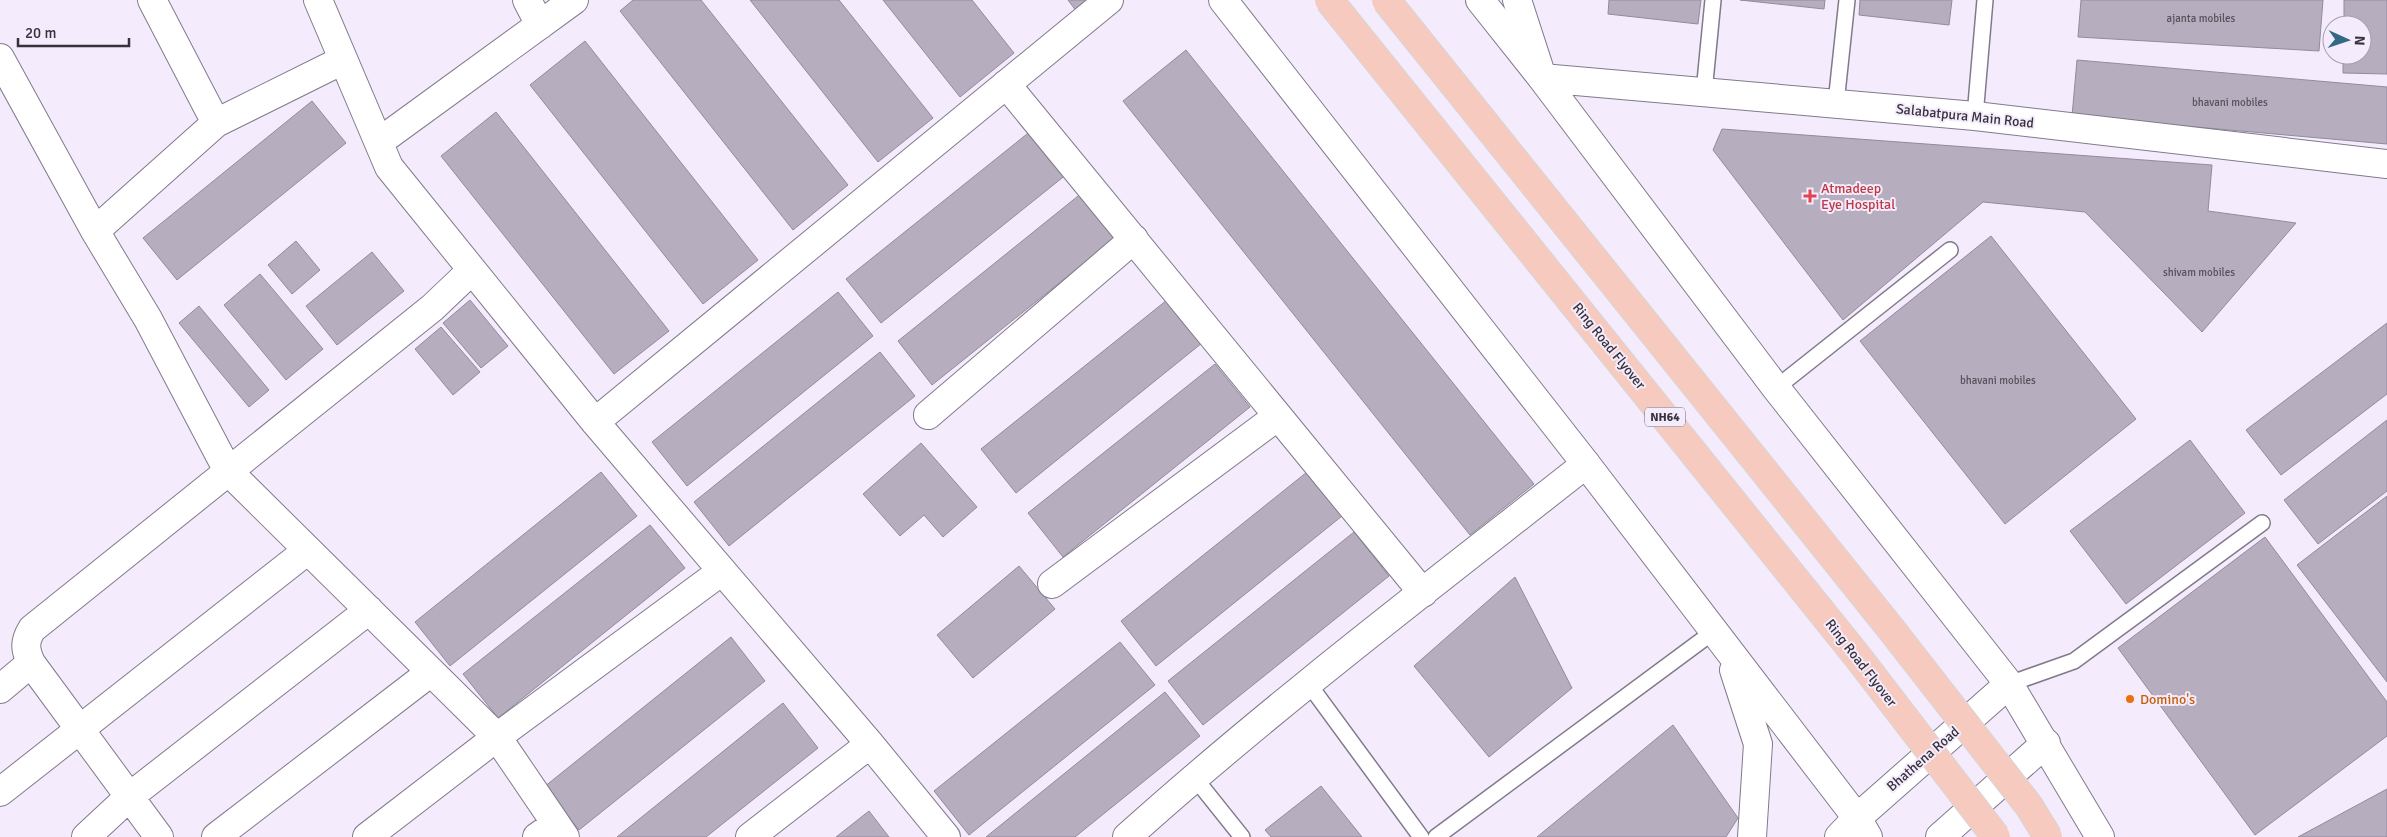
<svg xmlns="http://www.w3.org/2000/svg" width="2387" height="837" font-family="Signika,sans-serif">
<rect width="100%" height="100%" fill="#f4ebfd"/>
<path fill="#b6adbf" stroke="#938b9c" d="M 633,0 L 701,0 L 848,185 L 793,230 L 620,11 Z
M 750,0 L 839,0 L 933,118 L 878,162 Z
M 883,0 L 972,0 L 1014,53 L 960,97 Z
M 1068,0 L 1100,0 L 1080,16 Z
M 1609,0 L 1701,0 L 1698,24 L 1608,14 Z
M 1740,0 L 1825,0 L 1824,9 Z
M 1860,0 L 1952,0 L 1949,25 L 1859,15 Z
M 2081,0 L 2323,0 L 2319,51 L 2078,37 Z
M 2344,0 L 2387,0 L 2387,74 L 2343,73 L 2343,55 L 2362,55 L 2362,25 L 2344,25 Z
M 585,41 L 758,260 L 703,304 L 530,85 Z
M 1186,50 L 1534,484 L 1470,535 L 1123,101 Z
M 2077,60 L 2387,87 L 2387,144 L 2072,116 Z
M 312,101 L 346,143 L 177,280 L 143,238 Z
M 496,112 L 669,331 L 614,374 L 441,156 Z
M 1722,129 L 2212,165 L 2208,211 L 2296,223 L 2202,332 L 2085,212 L 1983,202 L 1843,320 L 1713,150 Z
M 1032,130 L 1067,174 L 881,323 L 846,279 Z
M 1083,192 L 1118,236 L 932,385 L 898,341 Z
M 1991,236 L 2136,419 L 2005,524 L 1860,341 Z
M 296,241 L 320,270 L 292,294 L 268,265 Z
M 372,252 L 404,291 L 337,345 L 306,306 Z
M 260,274 L 323,349 L 286,380 L 224,305 Z
M 838,292 L 873,336 L 687,486 L 652,442 Z
M 470,300 L 508,346 L 481,368 L 443,323 Z
M 1167,300 L 1202,343 L 1016,493 L 981,449 Z
M 199,306 L 269,390 L 249,407 L 179,323 Z
M 2387,323 L 2387,394 L 2281,475 L 2246,430 Z
M 441,327 L 480,372 L 453,395 L 415,349 Z
M 880,352 L 915,396 L 729,546 L 694,502 Z
M 1215,364 L 1250,407 L 1063,557 L 1028,513 Z
M 2387,420 L 2387,491 L 2318,544 L 2284,500 Z
M 2190,440 L 2245,513 L 2126,604 L 2070,531 Z
M 921,443 L 977,507 L 943,537 L 924,515 L 900,536 L 863,494 Z
M 601,472 L 637,516 L 450,666 L 415,622 Z
M 1307,472 L 1342,516 L 1156,666 L 1121,621 Z
M 2387,496 L 2387,682 L 2297,565 Z
M 650,525 L 685,568 L 498,718 L 463,674 Z
M 1354,532 L 1389,576 L 1203,725 L 1168,681 Z
M 2265,537 L 2387,702 L 2387,736 L 2255,835 L 2118,648 Z
M 1019,566 L 1055,609 L 973,678 L 937,635 Z
M 1515,577 L 1572,688 L 1489,757 L 1414,666 Z
M 731,637 L 765,681 L 579,830 L 544,787 Z
M 1120,642 L 1155,685 L 969,835 L 934,791 Z
M 1165,692 L 1200,736 L 1075,837 L 986,837 Z
M 783,703 L 818,748 L 706,837 L 617,837 Z
M 1673,725 L 1738,818 L 1726,837 L 1537,837 Z
M 1321,786 L 1362,837 L 1271,837 L 1265,830 Z
M 2387,789 L 2387,837 L 2298,837 Z
M 869,811 L 889,837 L 836,837 Z"/>
<g fill="none" stroke-linecap="round" stroke-linejoin="round">
<g stroke="#827a8b" stroke-width="18">
<path id="service" d="M 1704,92 L 1713,0
M 1836,103 L 1847,0
M 1975,116 L 1985,0
M 1776,388 L 1950,250
M 1308,683 L 1421,837
M 2009,684 L 2074,661 L 2262,523
M 1194,777 L 1242,837
M 1436,837 L 1713,632"/>
</g>
<g stroke="#827a8b" stroke-width="30">
<path id="minor" d="M 152,0 L 216,123
M 318,0 L 389,167 L 595,422 L 870,744 L 946,837
M 527,0 L 540,25
M 1517,0 L 1542,77
M 0,58 L 95,231 L 148,319 L 228,471 L 497,737 L 565,837
M 1006,84 L 1423,593
M 379,142 L 574,0
M 95,231 L 216,123 L 343,60
M 928,415 L 1134,239
M 595,422 L 1109,0
M 1052,584 L 1278,416
M 0,689 L 31,663
M 0,792 L 308,550
M 86,837 L 129,797 L 369,610
M 159,837 L 31,663 C 25,649 24,642 32,629 L 432,308 L 472,270
M 216,837 L 431,672
M 367,837 L 497,737 L 722,571
M 537,837 L 556,824
M 750,837 L 870,744
M 1127,837 C 1274,705 1431,586 1586,464"/>
</g>
<g stroke="#827a8b" stroke-width="30">
<path id="tertiary" d="M 1223,0 L 1586,464 L 1857,818 L 1868,837
M 1480,0 L 1542,78 L 1776,388 L 2009,684 L 2100,837
M 1542,78 L 1975,116 L 2387,164
M 1734,670 L 1758,744 L 1752,837
M 1839,837 L 1857,818 L 2009,684
M 1940,837 L 2046,743"/>
</g>
<use href="#service" stroke="#fff" stroke-width="15"/>
<use href="#minor" stroke="#fff" stroke-width="28"/>
<use href="#tertiary" stroke="#fff" stroke-width="28"/>
<g stroke="#d7d6d7" stroke-width="30" stroke-linecap="butt">
<path id="trunk-bridge" d="M 1329,0 L 1857,656 L 1996,837
M 1386,0 L 1891,629 L 2029,806 L 2048,837"/>
</g>
<use href="#trunk-bridge" stroke="#f7cabf" stroke-width="28"/>
</g>
<path fill="#e0444e" stroke="#f4ebfd" stroke-width="2" d="M1807.5 188.5h5v5h5v5h-5v5h-5v-5h-5v-5h5z"/>
<circle fill="#e8710a" stroke="#f4ebfd" stroke-width="2" cx="2130" cy="699" r="5"/>
<g text-anchor="middle" dominant-baseline="central" stroke-width="4" stroke-linejoin="round" paint-order="stroke">
<g font-size="11" fill="#56515a">
<text x="2201" y="18">ajanta mobiles</text>
<text x="2230" y="102">bhavani mobiles</text>
<text x="2199" y="272">shivam mobiles</text>
<text x="1998" y="380">bhavani mobiles</text>
</g>
<rect fill="#f4ebfd" stroke="#6f6a74" stroke-width="1" x="1645" y="407.5" width="40" height="19" rx="4"/>
<g font-size="12" font-weight="bold" fill="#363239">
<text x="1665" y="417">NH64</text>
</g>
<g font-size="14" fill="#363239" stroke="#f4ebfd">
<text transform="translate(1965 116) rotate(6)">Salabatpura Main Road</text>
<text transform="translate(1609 346) rotate(51)">Ring Road Flyover</text>
<text transform="translate(1861 663) rotate(52)">Ring Road Flyover</text>
<text transform="translate(1923 759) rotate(-41)">Bhathena Road</text>
</g>
<g font-size="14" fill="#be3a42" stroke="#f4ebfd" text-anchor="start">
<text x="1821" y="188">Atmadeep<tspan x="1821" dy="16">Eye Hospital</tspan></text>
</g>
<g font-size="14" fill="#c56008" stroke="#f4ebfd" text-anchor="start">
<text x="2140" y="699">Domino's</text>
</g>
</g>
<g transform="translate(2347 40) rotate(93)"><circle r="24" fill="#f4ebfd" stroke="#a8a1af"/>
<path d="M0-4L9 19L0 12L-9 19Z" fill="#346985"/>
<text y="-8" font-size="14" font-weight="bold" text-anchor="middle" fill="#363239">N</text>
</g>
<path d="M18 38v8h111v-8" fill="none" stroke="#363239" stroke-width="2.5"/>
<text x="25" y="38" font-size="15" fill="#363239" stroke="#f4ebfd" stroke-width="4" paint-order="stroke">20 m</text>
</svg>
